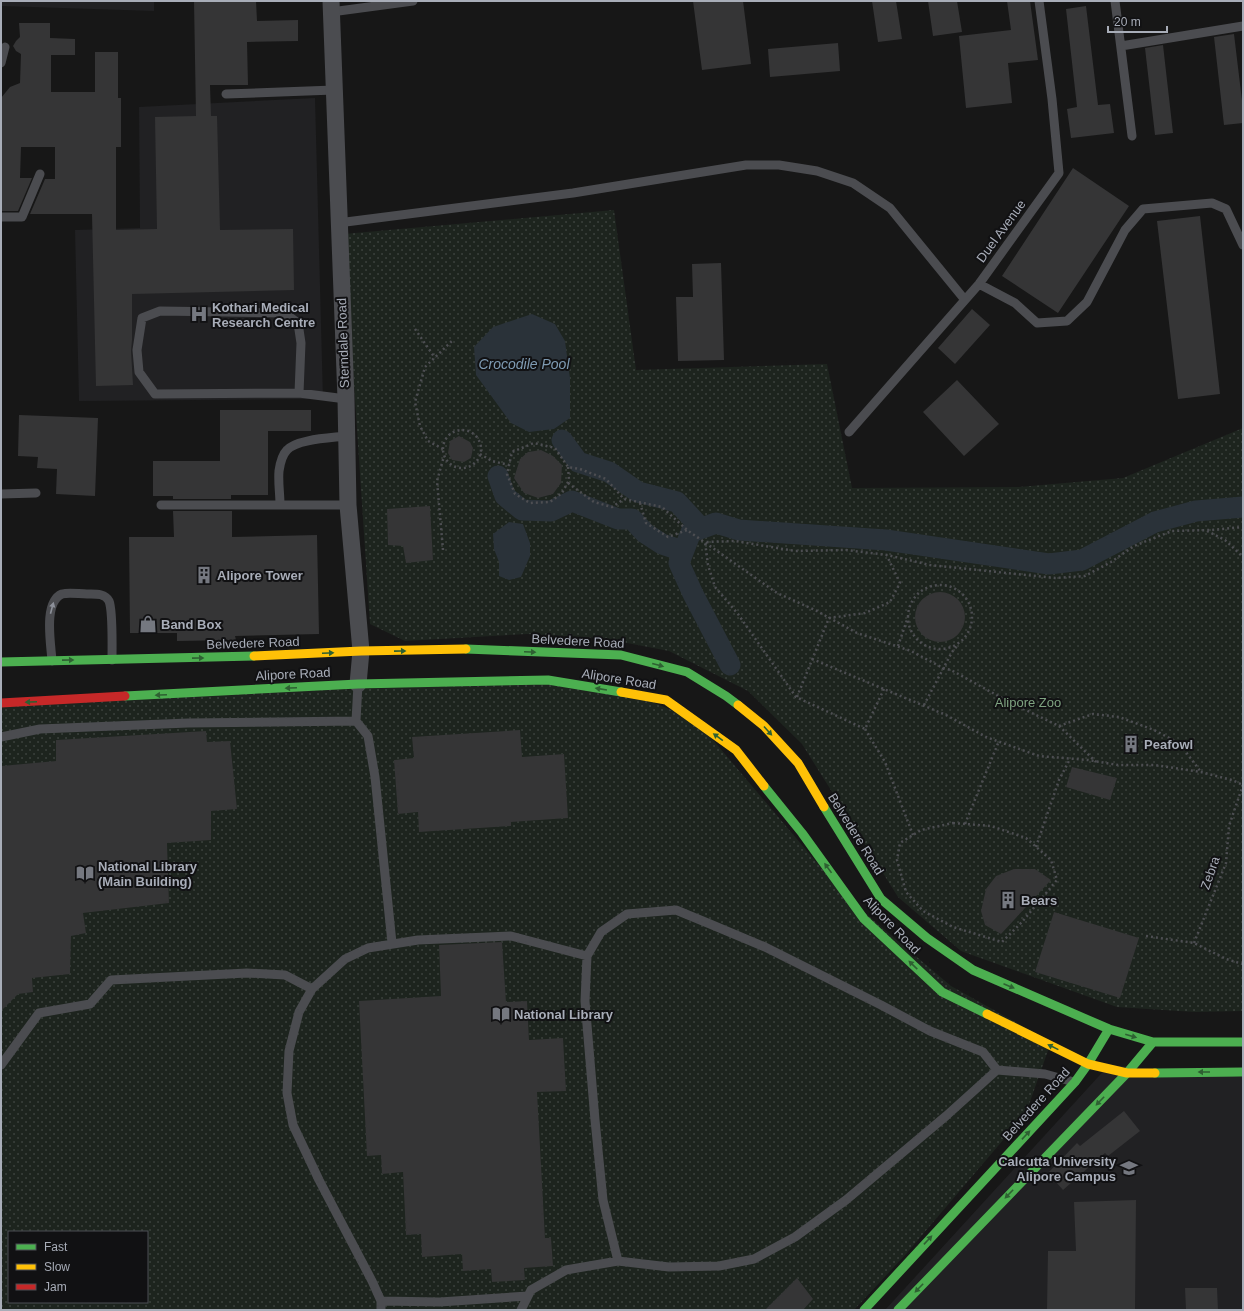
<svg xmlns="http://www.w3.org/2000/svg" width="1244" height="1311" font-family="Arial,sans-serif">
<defs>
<pattern id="park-dots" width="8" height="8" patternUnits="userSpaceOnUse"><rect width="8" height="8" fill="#1d241e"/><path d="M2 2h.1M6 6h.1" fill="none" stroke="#3b413d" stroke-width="1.8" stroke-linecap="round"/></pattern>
</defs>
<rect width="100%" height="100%" fill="#171717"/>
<path fill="#212123" d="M 1,1 L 154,1 L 154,11 L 1,6 Z
M 315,98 L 323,399 L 79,401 L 75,230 L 140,228 L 139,107 Z
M 1109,1065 L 1243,1077 L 1243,1310 L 885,1310 Z"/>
<path fill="url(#park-dots)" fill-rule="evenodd" d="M 614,210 L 636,370 L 827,364 L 852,488 L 1019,487 L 1123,478 L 1243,428 L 1243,1011 L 1195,1012 L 1117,1007 L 961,951 L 898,897 L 802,744 L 748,691 L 669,651 L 601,638 L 527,634 L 405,641 L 370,624 L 344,234 Z
M 543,683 L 643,698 L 697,721 L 845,896 L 951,986 L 1051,1042 L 1026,1113 L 906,1254 L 854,1310 L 1,1310 L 1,701 ZM 9,1232 L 147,1232 L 147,1302 L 9,1302 Z"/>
<path fill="#2a3239" d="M 532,314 L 555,324 L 565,341 L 570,378 L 570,418 L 554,429 L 529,432 L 511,423 L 476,375 L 474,347 L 493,327 Z
M 509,522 L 523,524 L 530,543 L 530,556 L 521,577 L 509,580 L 499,576 L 499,562 L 494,549 L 493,534 Z"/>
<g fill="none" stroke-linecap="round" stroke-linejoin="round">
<path stroke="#2a3239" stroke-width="21" d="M 562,440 L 578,462 L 609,472 L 638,492 L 677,502 L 701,528
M 498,476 L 505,496 L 522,510 L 551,511 L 572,501 L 618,519 L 632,519 L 645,533 L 662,544 L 683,551
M 730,665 L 693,594 L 679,563 L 691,532 L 716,523 L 739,530 L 886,540 L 1049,564 L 1082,560 L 1155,522 L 1196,511 L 1243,507"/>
</g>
<path fill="#353536" d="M 194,1 L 256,1 L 257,21 L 298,20 L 298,41 L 247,42 L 248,85 L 210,85 L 211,116 L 217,116 L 220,230 L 293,229 L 294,290 L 132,294 L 132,340 L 131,351 L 133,385 L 96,386 L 92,214 L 30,214 L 45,179 L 55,179 L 55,147 L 21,147 L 20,178 L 32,178 L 18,211 L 1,211 L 1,98 L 10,87 L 20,83 L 21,54 L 16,51 L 13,46 L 16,41 L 20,37 L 19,23 L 50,23 L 50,38 L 75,39 L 75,55 L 51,55 L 51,92 L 95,92 L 95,52 L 118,52 L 118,98 L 121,98 L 121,147 L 116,147 L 116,230 L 157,229 L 155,117 L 196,116 Z
M 693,1 L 743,1 L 751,64 L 702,70 Z
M 872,1 L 896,1 L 902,39 L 878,42 Z
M 928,1 L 957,1 L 962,32 L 933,36 Z
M 1007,1 L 1030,1 L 1038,60 L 1008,63 L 1012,103 L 966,108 L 959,36 L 1011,30 Z
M 1086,6 L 1098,105 L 1110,104 L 1114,133 L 1071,138 L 1067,109 L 1077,107 L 1066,9 Z
M 1234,34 L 1243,109 L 1243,123 L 1224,125 L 1214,37 Z
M 838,43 L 840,71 L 770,77 L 768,49 Z
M 1163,45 L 1173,133 L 1155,135 L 1145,48 Z
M 1073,168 L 1129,206 L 1058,313 L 1002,276 Z
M 1200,216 L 1220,394 L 1178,399 L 1157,221 Z
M 721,263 L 724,360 L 678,361 L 676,297 L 693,297 L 692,264 Z
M 972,309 L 990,325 L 955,364 L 938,348 Z
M 957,380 L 999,424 L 964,456 L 923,412 Z
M 220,410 L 311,410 L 311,431 L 268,431 L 268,495 L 231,495 L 231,499 L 173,499 L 173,496 L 153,496 L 153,461 L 220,461 Z
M 19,415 L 98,418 L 95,496 L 56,494 L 57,469 L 37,468 L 38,457 L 18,456 Z
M 459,436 L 470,442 L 473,448 L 471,458 L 464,462 L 452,460 L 448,453 L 450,441 Z
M 541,450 L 553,456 L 562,465 L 561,483 L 553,494 L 538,498 L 524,493 L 514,478 L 520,459 L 528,452 Z
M 430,506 L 433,560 L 406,563 L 403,546 L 388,545 L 387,509 Z
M 173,511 L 232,511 L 232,537 L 317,535 L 319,634 L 235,636 L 236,640 L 177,641 L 177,633 L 130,633 L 129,537 L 174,537 Z
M915 617a25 25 0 1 1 50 0a25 25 0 1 1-50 0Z
M 520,730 L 522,757 L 564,754 L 568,818 L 511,822 L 511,826 L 419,832 L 418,812 L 398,814 L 394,760 L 414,758 L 412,737 Z
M 206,731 L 207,742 L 230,741 L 237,809 L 211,811 L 211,840 L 167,843 L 169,903 L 83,913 L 86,933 L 71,936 L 70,974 L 32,978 L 33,992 L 18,994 L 1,1011 L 1,766 L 56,761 L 56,740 Z
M 1072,767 L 1117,778 L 1110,800 L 1066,787 Z
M 1014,869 L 1035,869 L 1051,880 L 1001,934 L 985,925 L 981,911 L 986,889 L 996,876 Z
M 1054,912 L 1139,938 L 1120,998 L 1035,972 Z
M 502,942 L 506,1002 L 527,1001 L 529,1040 L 563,1038 L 566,1091 L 537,1092 L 545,1238 L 551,1238 L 553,1266 L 524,1268 L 525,1280 L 492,1282 L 491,1269 L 463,1271 L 462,1254 L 422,1257 L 421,1234 L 406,1235 L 403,1172 L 382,1174 L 381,1155 L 367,1156 L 359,1001 L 441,996 L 439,945 Z
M 1124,1111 L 1140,1131 L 1108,1156 L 1105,1153 L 1063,1190 L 1048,1173 L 1077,1143 L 1080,1146 Z
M 1136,1200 L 1135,1310 L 1047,1310 L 1048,1251 L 1076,1251 L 1074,1202 Z
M 797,1278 L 813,1299 L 803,1310 L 765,1310 Z
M 1185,1288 L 1217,1288 L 1218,1310 L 1186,1310 Z"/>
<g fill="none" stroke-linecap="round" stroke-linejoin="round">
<path stroke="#4d4e52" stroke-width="2.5" stroke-dasharray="2 3" stroke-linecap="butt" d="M 415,329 L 435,358
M443 449a19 19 0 1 1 38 0a19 19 0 1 1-38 0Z
M 443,449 L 428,441 L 420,426 L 415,402 L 425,367 L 453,340
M 480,454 L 492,461 L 509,465
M 568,467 L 569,480 L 562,493 L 550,502 L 530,503 L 515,494 L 507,474 L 512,452 L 534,443 L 555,448 L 568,467 L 580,469 L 606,479 L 624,499 L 662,507 L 687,530 L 777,593 L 815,610 L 857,633 L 911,651 L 943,668 L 951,670 L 1011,703 L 1059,726 L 1096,762
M 568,483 L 594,502 L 612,507 L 624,499
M 640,503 L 646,523 L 668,537 L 687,530
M 1207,531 L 1225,540 L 1243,557
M 443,550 L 437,481 L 444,456
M908 617a32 32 0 1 1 64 0a32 32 0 1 1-64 0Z
M 898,646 L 907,620
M 812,659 L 946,715 L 986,737 L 1039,756 L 1088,760 L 1118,765 L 1154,765 L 1201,772 L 1232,780 L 1243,785
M 884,689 L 865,729 L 796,697 L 738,614 L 715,587 L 708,565 L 705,542 L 735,541 L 795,551 L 846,550 L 887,555 L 930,565 L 1055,578 L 1085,576 L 1111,562 L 1134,546 L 1172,531 L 1212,530 L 1243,527
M 797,697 L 829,618 L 865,613 L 890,602 L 900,583 L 887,556
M 924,705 L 952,652 L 958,645
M 1059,726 L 1093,714 L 1119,717 L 1154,730 L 1179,743 L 1201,772
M 865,729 L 885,762 L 913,835
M 953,823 L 991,826 L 1026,838 L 1051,860 L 1057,880 L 1022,922 L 1002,942 L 953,927 L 923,911 L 906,892 L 897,860 L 900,843 L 921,830 Z
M 965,824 L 999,741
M 1036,847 L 1059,780 L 1070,759
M 1146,936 L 1194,943 L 1226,959 L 1243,964
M 1194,943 L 1226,863 L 1229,826 L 1243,785"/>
<path stroke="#4b4c50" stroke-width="9" d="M 1115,1 L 1132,136
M 331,12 L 413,1
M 1121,46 L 1243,26
M 1,63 L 5,47
M 226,94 L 334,90
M 1,217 L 22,217 L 40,174
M 338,223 L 573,193 L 746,165 L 779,165 L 817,171 L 853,183 L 890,208 L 965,300
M 979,284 L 1015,303 L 1037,323 L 1067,321 L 1087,302 L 1125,230 L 1143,209 L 1212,203 L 1226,209 L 1243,245
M 299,393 L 301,343 L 298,323 L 284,313 L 160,311 L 142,318 L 137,350 L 139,372 L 155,394 L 299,393 L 346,399
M 849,432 L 979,284 L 1059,173 L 1052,99 L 1039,1
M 1,494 L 36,493
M 161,505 L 348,505
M 280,505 C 280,494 278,482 279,471 C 280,464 282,455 287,450 C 297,439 331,438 346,436
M 52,661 C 51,644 43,602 62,594 C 69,592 79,594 87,594 C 95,594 105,593 109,601 C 113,611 112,647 112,660
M 358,684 L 356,721 L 368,736 L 375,777 L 392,943
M 1,737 L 40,729 L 188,723 L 356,721
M 1,1065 L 39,1013 L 90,1004 L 111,980 L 247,973 L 285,975 L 312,989
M 618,1261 L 603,1200 L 595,1120 L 585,1001 L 587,956 L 601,932 L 627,914 L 676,910 L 710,924 L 765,947 L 881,1005 L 930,1031 L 983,1052 L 997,1070 L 1045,1074 L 1074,1082
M 381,1301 L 440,1302 L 528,1296
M 381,1310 L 381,1301 L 372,1281 L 319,1180 L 293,1125 L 287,1093 L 289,1051 L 299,1012 L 312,989 L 345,959 L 368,948 L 418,940 L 511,936 L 587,956
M 521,1310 L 531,1290 L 566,1270 L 618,1261 L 669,1267 L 719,1266 L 754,1259 L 795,1237 L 846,1200 L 946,1116 L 997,1070"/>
<path stroke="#4b4c50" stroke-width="17" d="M 331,1 L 346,399 L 348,505 L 361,651 L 358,684"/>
<path stroke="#4caf50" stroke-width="9" d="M 466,649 L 621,655 L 687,672 L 726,696 L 738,705
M 1,662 L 254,656
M 125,696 L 358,684 L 548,680 L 621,692
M 764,786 L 802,833 L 864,919 L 942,992 L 987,1014
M 824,807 L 881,899 L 927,938 L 973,970 L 1109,1029 L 1153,1042 L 1243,1042
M 1155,1073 L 1243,1072
M 864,1310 L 1075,1082 L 1088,1064 L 1109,1029
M 898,1310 L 1127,1073 L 1153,1042"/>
<path stroke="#ffc107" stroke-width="9" d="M 254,656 L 361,651 L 466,649
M 621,692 L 666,700 L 736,750 L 764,786
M 738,705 L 764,726 L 798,763 L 824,807
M 987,1014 L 1088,1064 L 1127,1073 L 1155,1073"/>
<path stroke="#c62828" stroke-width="9" d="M 1,703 L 125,696"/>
</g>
<defs><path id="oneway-solid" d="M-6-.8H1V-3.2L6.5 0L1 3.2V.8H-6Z"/></defs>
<use fill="#8c9099" href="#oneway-solid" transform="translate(52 608) rotate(-75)"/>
<g fill="#2e6032">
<use href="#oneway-solid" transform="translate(400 651) rotate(-1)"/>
<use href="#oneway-solid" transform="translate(530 652) rotate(2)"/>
<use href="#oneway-solid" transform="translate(328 653) rotate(-2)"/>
<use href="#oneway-solid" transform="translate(198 658) rotate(-1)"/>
<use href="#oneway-solid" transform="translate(68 660) rotate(-1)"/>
<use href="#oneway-solid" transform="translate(658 665) rotate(15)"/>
<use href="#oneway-solid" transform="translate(291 688) rotate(177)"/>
<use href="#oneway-solid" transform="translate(601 689) rotate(-171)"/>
<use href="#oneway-solid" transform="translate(161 695) rotate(177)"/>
<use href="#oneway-solid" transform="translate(31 702) rotate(177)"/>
<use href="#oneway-solid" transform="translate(768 731) rotate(48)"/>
<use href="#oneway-solid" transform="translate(718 737) rotate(-144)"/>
<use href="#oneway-solid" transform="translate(828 868) rotate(-126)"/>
<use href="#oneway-solid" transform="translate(913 965) rotate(-136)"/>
<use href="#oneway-solid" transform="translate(1009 986) rotate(23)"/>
<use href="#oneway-solid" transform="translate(1131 1036) rotate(16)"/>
<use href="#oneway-solid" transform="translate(1053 1047) rotate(-154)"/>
<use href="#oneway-solid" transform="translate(1204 1072) rotate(180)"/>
<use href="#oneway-solid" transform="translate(1100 1101) rotate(134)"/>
<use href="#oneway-solid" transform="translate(1026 1135) rotate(-47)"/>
<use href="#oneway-solid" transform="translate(1009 1194) rotate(134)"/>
<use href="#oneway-solid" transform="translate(928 1240) rotate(-47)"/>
<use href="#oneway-solid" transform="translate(919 1288) rotate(134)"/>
</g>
<defs>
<g id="hospital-bare" transform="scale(1.38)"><path d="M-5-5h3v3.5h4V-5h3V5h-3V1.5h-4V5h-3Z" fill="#757880" stroke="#111113" stroke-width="2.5" paint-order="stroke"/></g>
<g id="building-bare" transform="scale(1.38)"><path d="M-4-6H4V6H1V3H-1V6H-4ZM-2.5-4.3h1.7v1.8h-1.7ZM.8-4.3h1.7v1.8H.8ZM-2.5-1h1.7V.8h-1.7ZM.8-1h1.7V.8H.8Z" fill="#757880" stroke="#111113" stroke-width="2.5" paint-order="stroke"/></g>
<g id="shop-bare" transform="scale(1.38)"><path d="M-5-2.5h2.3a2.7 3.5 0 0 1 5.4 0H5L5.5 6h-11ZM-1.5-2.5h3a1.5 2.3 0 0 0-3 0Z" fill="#757880" stroke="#111113" stroke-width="2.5" paint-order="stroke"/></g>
<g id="library-bare" transform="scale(1.38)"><path d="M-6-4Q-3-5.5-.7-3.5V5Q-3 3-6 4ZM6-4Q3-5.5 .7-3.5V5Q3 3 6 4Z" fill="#757880" stroke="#111113" stroke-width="2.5" paint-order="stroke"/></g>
<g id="university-bare" transform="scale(1.38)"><path d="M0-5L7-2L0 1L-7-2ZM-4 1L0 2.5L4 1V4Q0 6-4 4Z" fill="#757880" stroke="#111113" stroke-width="2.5" paint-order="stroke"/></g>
</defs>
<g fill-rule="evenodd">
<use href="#hospital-bare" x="199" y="314"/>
<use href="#building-bare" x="204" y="575"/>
<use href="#shop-bare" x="148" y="624"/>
<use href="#building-bare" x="1131" y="744"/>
<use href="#library-bare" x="85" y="873"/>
<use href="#building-bare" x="1008" y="900"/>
<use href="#library-bare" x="501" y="1014"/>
<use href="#university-bare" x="1129" y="1168"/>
</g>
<g text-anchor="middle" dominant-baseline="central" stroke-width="4" stroke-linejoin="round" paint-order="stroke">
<g font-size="13" fill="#a8adb8" stroke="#111113">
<text transform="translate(1001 231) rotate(-54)">Duel Avenue</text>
<text transform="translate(343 343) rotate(-92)">Sterndale Road</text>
<text transform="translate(578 641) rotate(3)">Belvedere Road</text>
<text transform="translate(253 643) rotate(-2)">Belvedere Road</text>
<text transform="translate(293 674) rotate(-3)">Alipore Road</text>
<text transform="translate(619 679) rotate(9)">Alipore Road</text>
<text transform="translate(856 834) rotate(58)">Belvedere Road</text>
<text transform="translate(1210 873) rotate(-71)">Zebra</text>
<text transform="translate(892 925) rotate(46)">Alipore Road</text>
<text transform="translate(1036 1104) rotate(-48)">Belvedere Road</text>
</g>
<g font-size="13" font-weight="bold" fill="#a8adb8" stroke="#111113" text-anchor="start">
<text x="212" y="307">Kothari Medical<tspan x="212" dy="15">Research Centre</tspan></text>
<text x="217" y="575">Alipore Tower</text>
<text x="161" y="624">Band Box</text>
<text x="1144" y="744">Peafowl</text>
<text x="98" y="866">National Library<tspan x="98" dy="15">(Main Building)</tspan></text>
<text x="1021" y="900">Bears</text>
<text x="514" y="1014">National Library</text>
<text x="1116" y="1161" text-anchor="end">Calcutta University<tspan x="1116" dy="15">Alipore Campus</tspan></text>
</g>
<g font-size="13" fill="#7fa381" stroke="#111113">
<text x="1028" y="702">Alipore Zoo</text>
</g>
<g font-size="14" font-style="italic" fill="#7f9bb3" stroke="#111113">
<text x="524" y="364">Crocodile Pool</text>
</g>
</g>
<rect width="1244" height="1311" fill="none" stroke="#a8adb8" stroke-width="4"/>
<rect x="8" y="1231" width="140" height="72" fill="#111113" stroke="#4d4f55"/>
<rect x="16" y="1244" width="20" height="6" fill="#4caf50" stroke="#4d4f55"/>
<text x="44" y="1251" font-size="12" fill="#a8adb8">Fast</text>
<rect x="16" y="1264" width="20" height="6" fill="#ffc107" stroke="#4d4f55"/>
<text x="44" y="1271" font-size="12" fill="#a8adb8">Slow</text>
<rect x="16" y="1284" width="20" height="6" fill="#c62828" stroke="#4d4f55"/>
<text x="44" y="1291" font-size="12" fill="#a8adb8">Jam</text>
<path d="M1108 26v6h59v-6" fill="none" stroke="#a8adb8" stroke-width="2"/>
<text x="1114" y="26" font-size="12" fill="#a8adb8" stroke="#111113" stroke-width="3" paint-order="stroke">20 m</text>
</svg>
